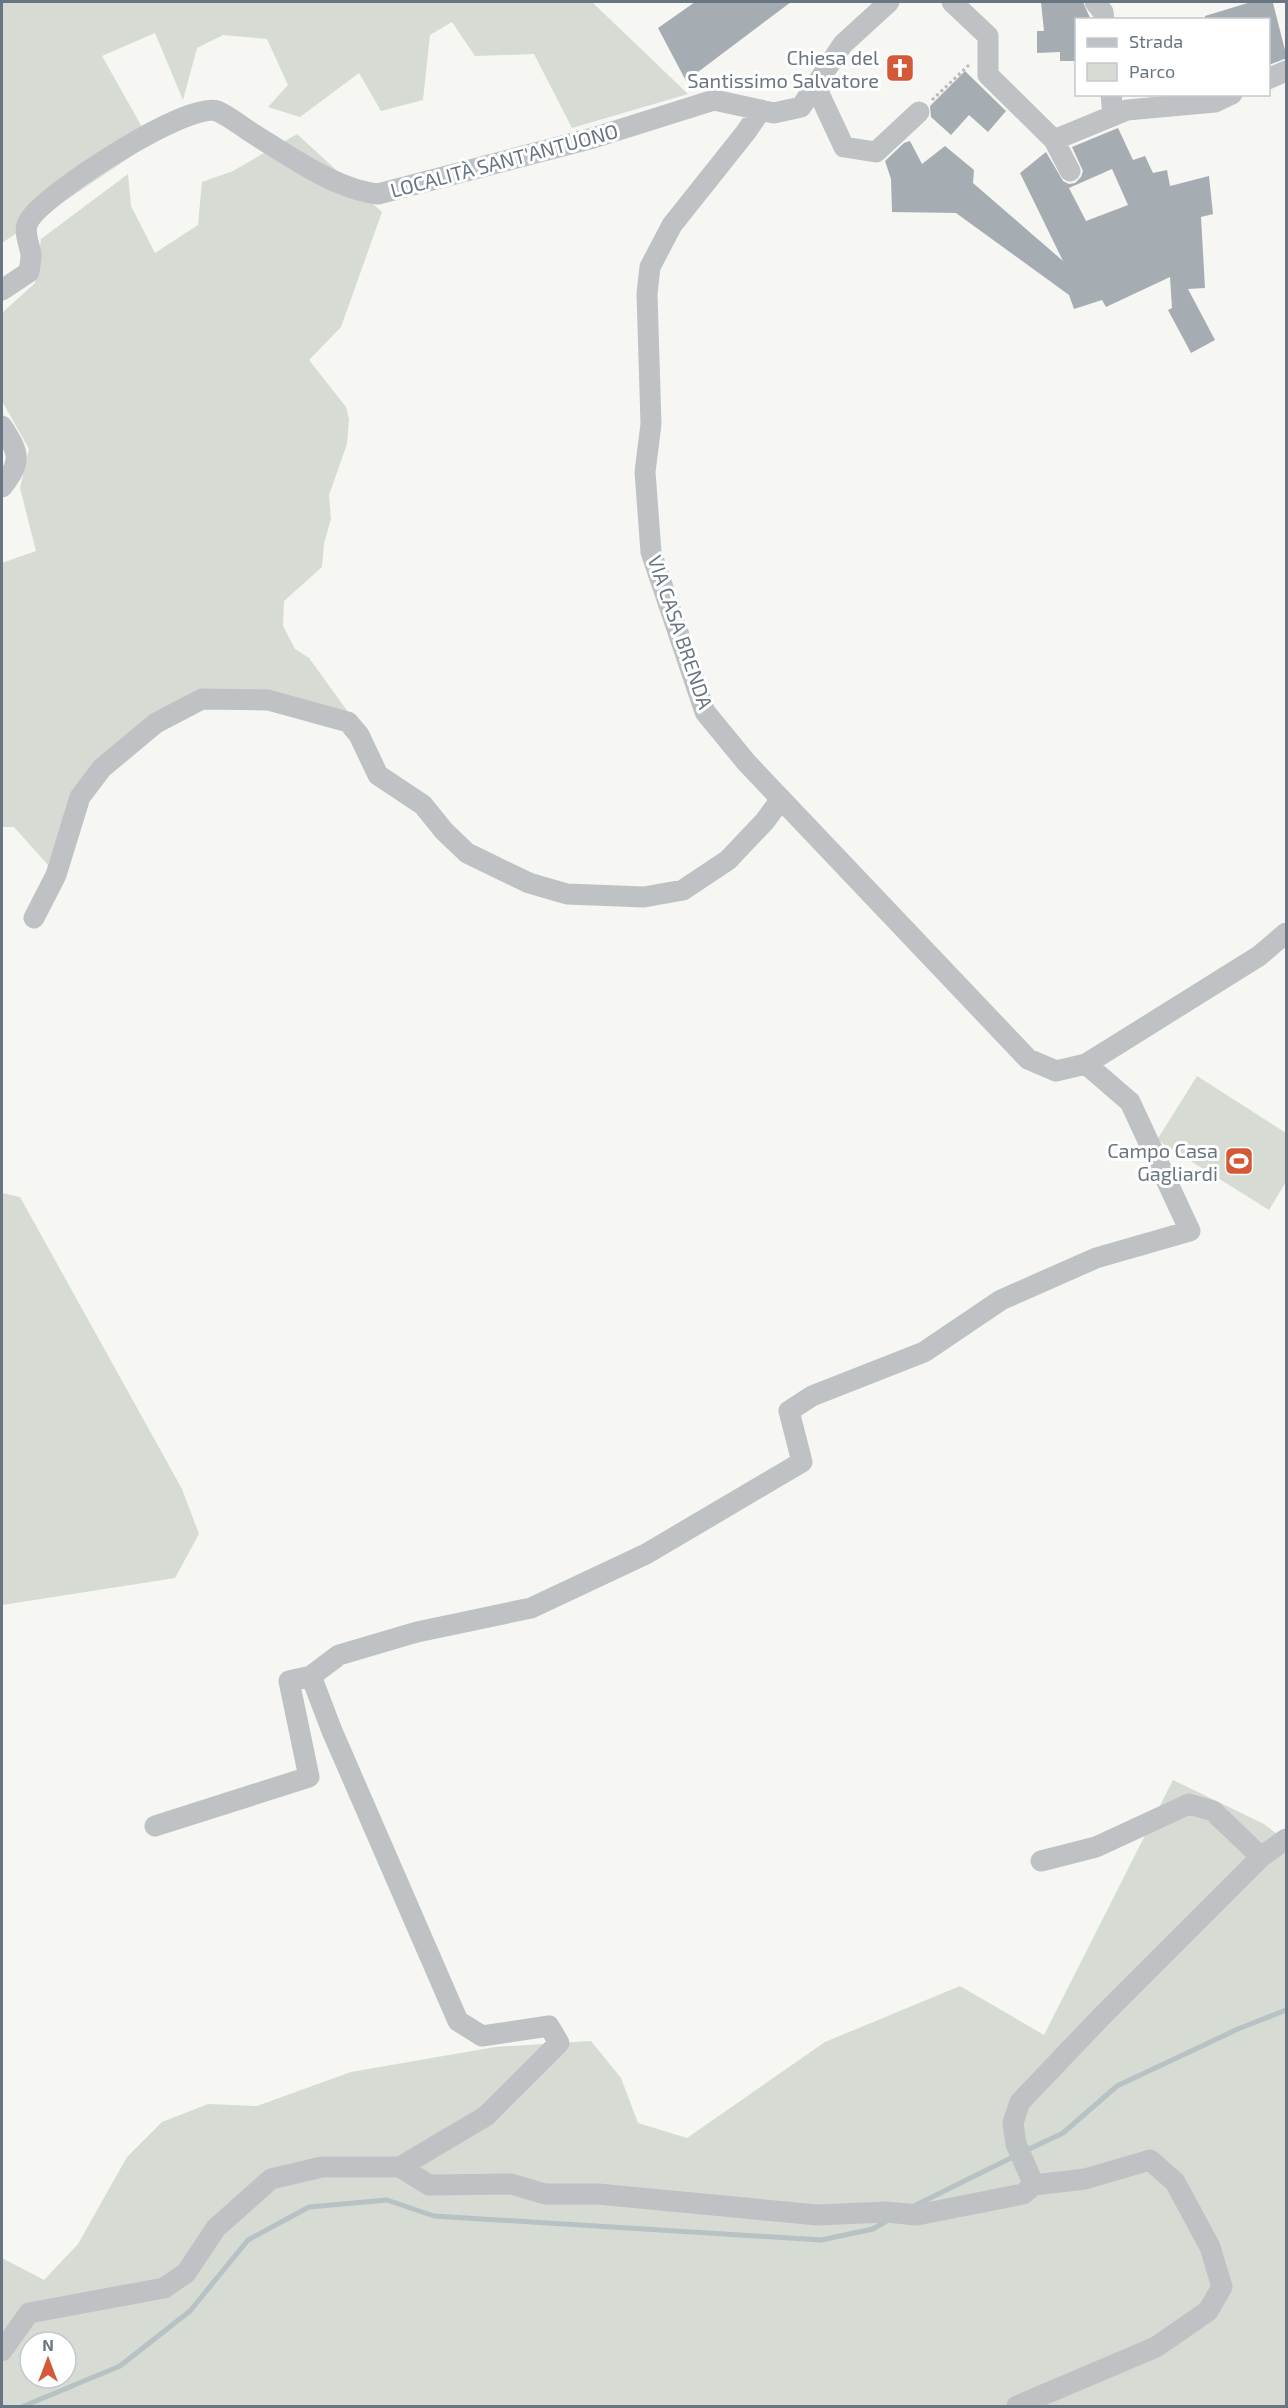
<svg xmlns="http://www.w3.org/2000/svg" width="1288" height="2408" font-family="'Exo 2',sans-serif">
<rect width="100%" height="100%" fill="#f6f6f3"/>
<path fill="#d6dbd3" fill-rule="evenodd" d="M 2,2 L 592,2 L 688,94 L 572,128 L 534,54 L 475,56 L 452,22 L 430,35 L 423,100 L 381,111 L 359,73 L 300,117 L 268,107 L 288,85 L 267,39 L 223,35 L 197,48 L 183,100 L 155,33 L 102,56 L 151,143 L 2,243 Z
M 297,134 L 382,212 L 341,327 L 309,360 L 346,407 L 349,419 L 347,444 L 329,495 L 331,519 L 324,543 L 322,567 L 284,601 L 283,626 L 295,649 L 309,658 L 351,716 L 205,691 L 74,788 L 48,865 L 14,827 L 2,827 L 2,563 L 36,551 L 20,488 L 29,449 L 2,401 L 2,313 L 35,283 L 41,239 L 128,174 L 131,206 L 155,253 L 198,225 L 202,182 L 233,171 Z
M 1197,1076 L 1286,1133 L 1286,1182 L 1269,1210 L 1157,1140 Z
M 2,1193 L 20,1197 L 182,1489 L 199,1534 L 175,1578 L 2,1605 Z
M 1173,1780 L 1264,1824 L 1286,1841 L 1286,2406 L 2,2406 L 2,2258 L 44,2280 L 78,2244 L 127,2157 L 162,2122 L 208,2104 L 257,2106 L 351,2072 L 495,2047 L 591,2041 L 621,2078 L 638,2123 L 687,2138 L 825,2042 L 960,1986 L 1044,2035 ZM 30,2342 L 66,2342 L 66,2378 L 30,2378 Z"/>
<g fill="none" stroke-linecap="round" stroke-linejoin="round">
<path stroke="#b7c2c5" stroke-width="5" d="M 1025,2151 L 1063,2133 L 1117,2086 L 1238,2029 L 1286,2010
M 912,2207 L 1017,2155
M 24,2406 L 120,2366 L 190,2311 L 248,2240 L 309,2207 L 387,2200 L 434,2216 L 821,2240 L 873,2229 L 888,2220"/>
</g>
<path fill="#a6adb2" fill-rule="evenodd" d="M 695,2 L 791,2 L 686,81 L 658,28 Z
M 1041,2 L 1083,2 L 1091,20 L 1077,20 L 1077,61 L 1060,61 L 1060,52 L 1037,53 L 1037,31 L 1044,31 Z
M 1251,2 L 1273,3 L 1287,58 L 1269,65 L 1269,20 L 1205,20 L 1205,16 Z
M 965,71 L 1006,111 L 988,132 L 969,115 L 951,135 L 931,117 L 930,106 Z
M 1118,128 L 1133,160 L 1145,156 L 1153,173 L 1167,170 L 1170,186 L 1209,176 L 1213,214 L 1201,217 L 1205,288 L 1188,289 L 1215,340 L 1191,353 L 1168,310 L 1172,308 L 1170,277 L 1106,307 L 1102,300 L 1074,309 L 1069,295 L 956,213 L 892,212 L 891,179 L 885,161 L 904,143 L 910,141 L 922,164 L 945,146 L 974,170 L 973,183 L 1063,261 L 1020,173 L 1046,152 L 1063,181 L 1069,184 L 1075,183 L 1081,177 L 1083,171 L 1072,147 ZM 1112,169 L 1128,205 L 1086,221 L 1069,188 Z"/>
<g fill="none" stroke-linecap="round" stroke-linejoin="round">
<path stroke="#b8bbbd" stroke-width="3" stroke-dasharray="3 3" stroke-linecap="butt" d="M 932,100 L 969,65"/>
<path stroke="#bec2c5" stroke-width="21" d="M 952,2 L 988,36 L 988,75 L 1054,140 L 1070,171
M 1095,2 L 1103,12 L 1104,20
M 1268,79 L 1286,71
M 815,85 L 844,147 L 876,152 L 919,112
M 1111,94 L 1113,116
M 1054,140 L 1127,110 L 1215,102 L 1232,94
M 2,290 L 29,272 C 30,266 31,259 31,254 C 29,242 22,230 30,219 C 47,192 188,101 217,111 C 229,116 241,126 252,133 C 289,156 335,189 378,194 L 593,138 L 714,100 L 774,113 L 801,107 L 843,44 L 889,2
M 2,426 C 19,453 23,460 2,487
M 781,799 L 1028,1059 L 1056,1071 L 1086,1064 L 1259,956 L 1286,933
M 34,918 L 56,875 L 80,797 L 102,768 L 156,723 L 202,699 L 268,700 L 348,722 L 359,735 L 378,775 L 423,805 L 444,831 L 467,853 L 529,883 L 567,894 L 644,897 L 683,890 L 728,860 L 765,821 L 781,799 L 746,762 L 705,712 L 651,552 L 645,472 L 651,424 L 647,294 L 650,267 L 672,225 L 746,132 L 761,110
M 311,1676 L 339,1655 L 417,1632 L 531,1608 L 646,1554 L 802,1462 L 789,1411 L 812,1396 L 924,1352 L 1001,1300 L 1096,1258 L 1190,1231 L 1130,1102 L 1086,1064
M 155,1826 L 309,1777 L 289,1681 L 311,1676 L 332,1731 L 458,2021 L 482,2036 L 549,2026 L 559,2043 L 486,2116 L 400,2167 L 429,2185 L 511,2184 L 545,2194 L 598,2194 L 817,2215 L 886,2212 L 917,2215 L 1023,2194 L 1034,2185
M 1041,1861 L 1096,1847 L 1189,1804 L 1213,1811 L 1261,1857
M 2,2351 L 29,2313 L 164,2288 L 186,2273 L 216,2228 L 271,2179 L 322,2167 L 400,2167
M 1017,2406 L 1156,2347 L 1208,2311 L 1222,2287 L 1210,2247 L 1175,2182 L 1150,2160 L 1085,2179 L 1034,2185 L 1016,2144 L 1013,2123 L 1020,2102 L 1102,2016 L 1261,1857 L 1286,1839"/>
</g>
<defs>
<g id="church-square" transform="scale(1.5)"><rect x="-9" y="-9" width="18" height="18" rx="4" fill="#d35937" stroke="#fff"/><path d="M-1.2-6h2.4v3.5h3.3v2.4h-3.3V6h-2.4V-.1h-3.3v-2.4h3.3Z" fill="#fff"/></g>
<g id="stadium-square" transform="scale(1.5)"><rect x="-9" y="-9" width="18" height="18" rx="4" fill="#d35937" stroke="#fff"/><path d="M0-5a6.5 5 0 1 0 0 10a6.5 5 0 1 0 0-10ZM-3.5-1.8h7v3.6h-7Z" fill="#fff"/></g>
</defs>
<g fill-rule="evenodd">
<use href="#church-square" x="900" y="68"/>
<use href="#stadium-square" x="1239" y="1161"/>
</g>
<g text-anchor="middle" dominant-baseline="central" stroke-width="6" stroke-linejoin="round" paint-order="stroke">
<g font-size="20" fill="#687681" stroke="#fff" text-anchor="end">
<text x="879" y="57">Chiesa del<tspan x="879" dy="23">Santissimo Salvatore</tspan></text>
<text x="1218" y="1150">Campo Casa<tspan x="1218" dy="23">Gagliardi</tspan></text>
</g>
<g font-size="20" fill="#687681" stroke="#fff">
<text transform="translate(504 160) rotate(-15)">LOCALITÀ SANT'ANTUONO</text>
<text transform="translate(681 632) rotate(71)">VIA CASA BRENDA</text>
</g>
</g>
<rect width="1288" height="2408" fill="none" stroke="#687681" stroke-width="6"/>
<rect x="1075" y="18" width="195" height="78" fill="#ffffff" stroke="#c3c8cd" stroke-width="1.5"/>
<rect x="1087" y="38" width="30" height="9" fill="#bec2c5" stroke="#c3c8cd" stroke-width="1.5"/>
<text x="1129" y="48" font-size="18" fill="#687681">Strada</text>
<rect x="1087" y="63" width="30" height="18" fill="#d6dbd3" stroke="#c3c8cd" stroke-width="1.5"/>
<text x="1129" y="78" font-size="18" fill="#687681">Parco</text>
<g transform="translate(48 2360)"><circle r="28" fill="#ffffff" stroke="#c3c8cd" stroke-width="1.5"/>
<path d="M0-4.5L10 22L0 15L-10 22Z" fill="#d35937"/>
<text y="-9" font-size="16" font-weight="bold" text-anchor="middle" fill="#687681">N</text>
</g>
</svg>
